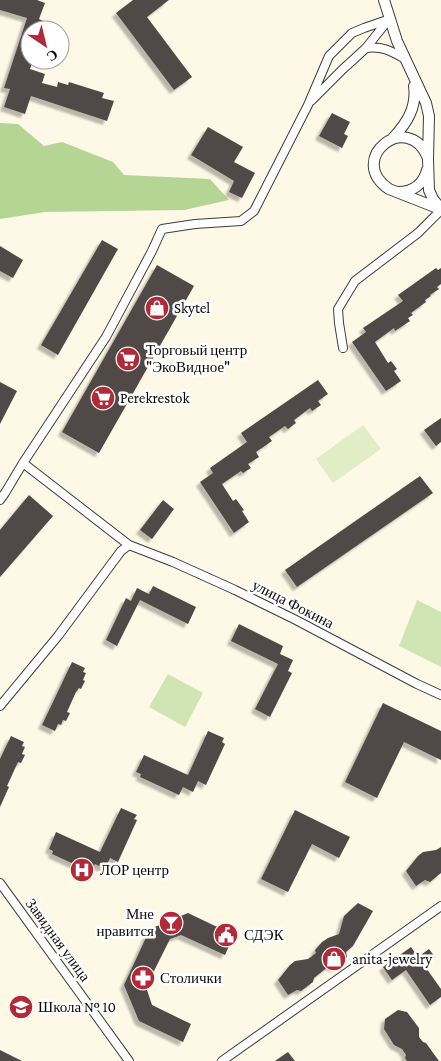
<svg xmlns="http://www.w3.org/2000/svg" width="441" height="1061" font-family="'Crimson Pro',serif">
<defs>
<filter id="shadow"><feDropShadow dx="-4" dy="4" stdDeviation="1" flood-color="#0004"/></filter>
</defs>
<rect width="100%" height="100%" fill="#fef8e7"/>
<path fill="#d0e5b4" d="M 417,600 L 441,612 L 441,667 L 399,646 Z
M 168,674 L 203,693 L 185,727 L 149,707 Z"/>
<path fill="#b5d594" d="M 0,123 L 18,124 L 44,146 L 62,142 L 113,162 L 124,175 L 210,179 L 229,200 L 184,210 L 45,212 L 0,219 Z"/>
<path fill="#e1edc5" d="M 363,425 L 381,449 L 333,483 L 316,459 Z"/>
<path fill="#514a47" filter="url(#shadow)" d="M 0,0 L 37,0 L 45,3 L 39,19 L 45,22 L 43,30 L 30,30 L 30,60 L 33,60 L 30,69 L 45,74 L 42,83 L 57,87 L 58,82 L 68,85 L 69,82 L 104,93 L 102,98 L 114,101 L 107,121 L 31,96 L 25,114 L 4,107 L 10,89 L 4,88 L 27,18 L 0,10 Z
M 133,0 L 169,0 L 147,17 L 192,77 L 174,90 L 116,13 Z
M 332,113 L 350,122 L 344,134 L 348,136 L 342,148 L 319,136 Z
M 208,127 L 243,147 L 234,162 L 255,173 L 242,198 L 229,192 L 234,181 L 191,155 Z
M 102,240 L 118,249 L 58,355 L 41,345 Z
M 0,246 L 23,260 L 13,278 L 0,271 Z
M 157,265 L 194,286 L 99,453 L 62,432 Z
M 436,268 L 438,270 L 441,268 L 441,284 L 437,287 L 439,289 L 430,295 L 431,296 L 425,300 L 426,302 L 411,313 L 413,315 L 408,318 L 410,321 L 395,331 L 394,328 L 375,342 L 388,363 L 391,361 L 397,369 L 394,371 L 401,381 L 386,391 L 352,342 L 366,332 L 363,328 L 403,301 L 398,295 Z
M 318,380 L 328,394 L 318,401 L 321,405 L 312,411 L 310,408 L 294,420 L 296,423 L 288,429 L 285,426 L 269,437 L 272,441 L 256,452 L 259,457 L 248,464 L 251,468 L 243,473 L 241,471 L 222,484 L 233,501 L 236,499 L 244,510 L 242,511 L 249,522 L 234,533 L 200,482 L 213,473 L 210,468 L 247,442 L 241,433 Z
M 0,382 L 17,391 L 0,424 Z
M 441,418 L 441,442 L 436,446 L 424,430 Z
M 420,476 L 433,493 L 297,587 L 285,570 Z
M 29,495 L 53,516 L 0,577 L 0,530 Z
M 163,500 L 174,509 L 152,539 L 140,530 Z
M 153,586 L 196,607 L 188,624 L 140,600 L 117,646 L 106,640 L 126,598 L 131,601 L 137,588 L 149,594 Z
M 239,624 L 283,646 L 280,654 L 293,660 L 288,671 L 292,673 L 270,717 L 255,709 L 278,664 L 231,641 Z
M 72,662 L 85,668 L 83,672 L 86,673 L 83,680 L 85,681 L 81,689 L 79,688 L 76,692 L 67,712 L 70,713 L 66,721 L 63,720 L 61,725 L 58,724 L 55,731 L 42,725 Z
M 383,703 L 441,731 L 441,760 L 404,742 L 377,798 L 345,782 Z
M 208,731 L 224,738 L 222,742 L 225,744 L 206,785 L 198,781 L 193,792 L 183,787 L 179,795 L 140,777 L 141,774 L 136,772 L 144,755 L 188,775 Z
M 11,736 L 24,742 L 22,746 L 25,747 L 22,754 L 25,755 L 21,763 L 18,762 L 7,786 L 9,787 L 0,807 L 0,759 Z
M 121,808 L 137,815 L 134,819 L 137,820 L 118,862 L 110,858 L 105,869 L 95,864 L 91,872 L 52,854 L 53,851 L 49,849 L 56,832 L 100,852 Z
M 295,810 L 350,837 L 339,858 L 312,844 L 288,892 L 261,879 Z
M 441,847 L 441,873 L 430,882 L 425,880 L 416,886 L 406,871 L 418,856 L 423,852 L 436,850 Z
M 358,903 L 373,911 L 353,946 L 346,952 L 347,957 L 335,968 L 329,966 L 314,978 L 313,982 L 301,991 L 297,990 L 288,995 L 278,980 L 290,965 L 295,961 L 308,959 L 316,953 L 315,950 L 322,942 L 328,938 L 339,934 L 344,916 Z
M 188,913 L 234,935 L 225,955 L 181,935 L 170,939 L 146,987 L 152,1005 L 191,1024 L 183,1042 L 139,1021 L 124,985 L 150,929 Z
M 411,947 L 418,957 L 429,949 L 435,957 L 424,965 L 441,989 L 441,997 L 430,1005 L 406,970 L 392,980 L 383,967 Z
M 398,1010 L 407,1012 L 419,1028 L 419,1037 L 423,1042 L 426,1043 L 439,1061 L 407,1061 L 405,1058 L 406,1055 L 402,1049 L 394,1045 L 384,1029 L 385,1019 Z
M 0,1050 L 22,1061 L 0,1061 Z
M 288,1052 L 295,1061 L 275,1061 Z"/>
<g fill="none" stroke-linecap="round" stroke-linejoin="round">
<g stroke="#3c3c3c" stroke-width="10">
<path id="minor" d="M 366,48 C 383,46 391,51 405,59
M 311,101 L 342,70 L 366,48 L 389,19
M 343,348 L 339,323 L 338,309 L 355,281 L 418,233 L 441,210
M 23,463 L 129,545 L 173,562 L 235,590 L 296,620 L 417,684 L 441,695
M 0,500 L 5,493 L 23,463 L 106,337 L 152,251 L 162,229 L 195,224 L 241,221 L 254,211 L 308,105 L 329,56 L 352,33 L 364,28 L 390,19
M 0,706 L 58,636 L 121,551 L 129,545
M 0,883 L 129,1061
M 222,1061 L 441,906"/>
</g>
<g stroke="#3c3c3c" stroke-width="12">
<path id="tertiary" d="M 384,0 L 397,41 L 426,103 L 429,116 L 428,159 L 429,190 L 433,199 L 441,209
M 393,138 C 407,123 417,107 414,86
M 428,158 C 408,109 345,159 389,189 L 440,209
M 398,192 C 412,192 423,185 427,170"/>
</g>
<use href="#minor" stroke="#fff" stroke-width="8"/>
<use href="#tertiary" stroke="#fff" stroke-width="10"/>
</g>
<defs>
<g id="shop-disc" transform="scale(1.25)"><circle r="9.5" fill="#b22937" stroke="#fff"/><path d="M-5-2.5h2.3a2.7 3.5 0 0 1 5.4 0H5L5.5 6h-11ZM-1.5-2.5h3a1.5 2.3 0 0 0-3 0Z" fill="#fff"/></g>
<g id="supermarket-disc" transform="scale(1.25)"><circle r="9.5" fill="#b22937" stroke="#fff"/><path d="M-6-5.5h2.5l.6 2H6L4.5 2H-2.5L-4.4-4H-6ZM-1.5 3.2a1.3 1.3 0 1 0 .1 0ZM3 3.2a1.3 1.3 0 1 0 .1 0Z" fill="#fff"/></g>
<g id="hospital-disc" transform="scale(1.25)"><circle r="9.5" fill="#b22937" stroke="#fff"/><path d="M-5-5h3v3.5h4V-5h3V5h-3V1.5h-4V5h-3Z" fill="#fff"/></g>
<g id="bar-disc" transform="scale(1.25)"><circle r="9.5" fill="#b22937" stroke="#fff"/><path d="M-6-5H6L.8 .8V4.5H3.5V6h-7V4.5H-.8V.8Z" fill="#fff"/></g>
<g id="civic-disc" transform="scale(1.25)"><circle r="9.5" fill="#b22937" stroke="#fff"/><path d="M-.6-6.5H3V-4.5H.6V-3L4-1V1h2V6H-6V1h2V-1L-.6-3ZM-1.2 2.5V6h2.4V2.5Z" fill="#fff"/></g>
<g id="pharmacy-disc" transform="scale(1.25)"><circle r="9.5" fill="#b22937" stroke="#fff"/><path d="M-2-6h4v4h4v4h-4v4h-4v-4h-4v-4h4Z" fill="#fff"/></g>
<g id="school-disc" transform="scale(1.25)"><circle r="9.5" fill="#b22937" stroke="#fff"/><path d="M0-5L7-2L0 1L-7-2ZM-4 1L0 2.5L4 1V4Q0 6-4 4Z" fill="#fff"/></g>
</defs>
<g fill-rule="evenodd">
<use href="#shop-disc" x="157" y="308"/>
<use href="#supermarket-disc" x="128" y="359"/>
<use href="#supermarket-disc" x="103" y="398"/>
<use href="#hospital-disc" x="82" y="870"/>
<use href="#bar-disc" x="171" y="923"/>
<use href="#civic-disc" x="226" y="935"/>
<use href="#shop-disc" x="334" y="959"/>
<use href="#pharmacy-disc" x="143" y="978"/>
<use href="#school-disc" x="21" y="1007"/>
</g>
<g text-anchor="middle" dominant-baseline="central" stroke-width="5" stroke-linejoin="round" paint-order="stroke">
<g font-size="15" fill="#090909" stroke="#fff" text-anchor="start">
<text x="174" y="308">Skytel</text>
<text x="146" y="350">Торговый центр<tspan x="146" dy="17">"ЭкоВидное"</tspan></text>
<text x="120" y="398">Perekrestok</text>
<text x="100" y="870">ЛОР центр</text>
<text x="154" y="914" text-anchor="end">Мне<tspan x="154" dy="17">нравится</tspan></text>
<text x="244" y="935">СДЭК</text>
<text x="352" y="959">anita-jewelry</text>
<text x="160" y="978">Столички</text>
<text x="38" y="1007">Школа № 10</text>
</g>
<g font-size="15" fill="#090909" stroke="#fff">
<text transform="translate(293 604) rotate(27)">улица Фокина</text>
<text transform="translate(58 940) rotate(54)">Завидная улица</text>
</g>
</g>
<g transform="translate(45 45) rotate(145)"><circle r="24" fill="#ffffff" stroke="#9d9d9d"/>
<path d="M0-4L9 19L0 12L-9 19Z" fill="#b22937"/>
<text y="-8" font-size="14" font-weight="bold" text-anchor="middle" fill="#090909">С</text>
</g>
</svg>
